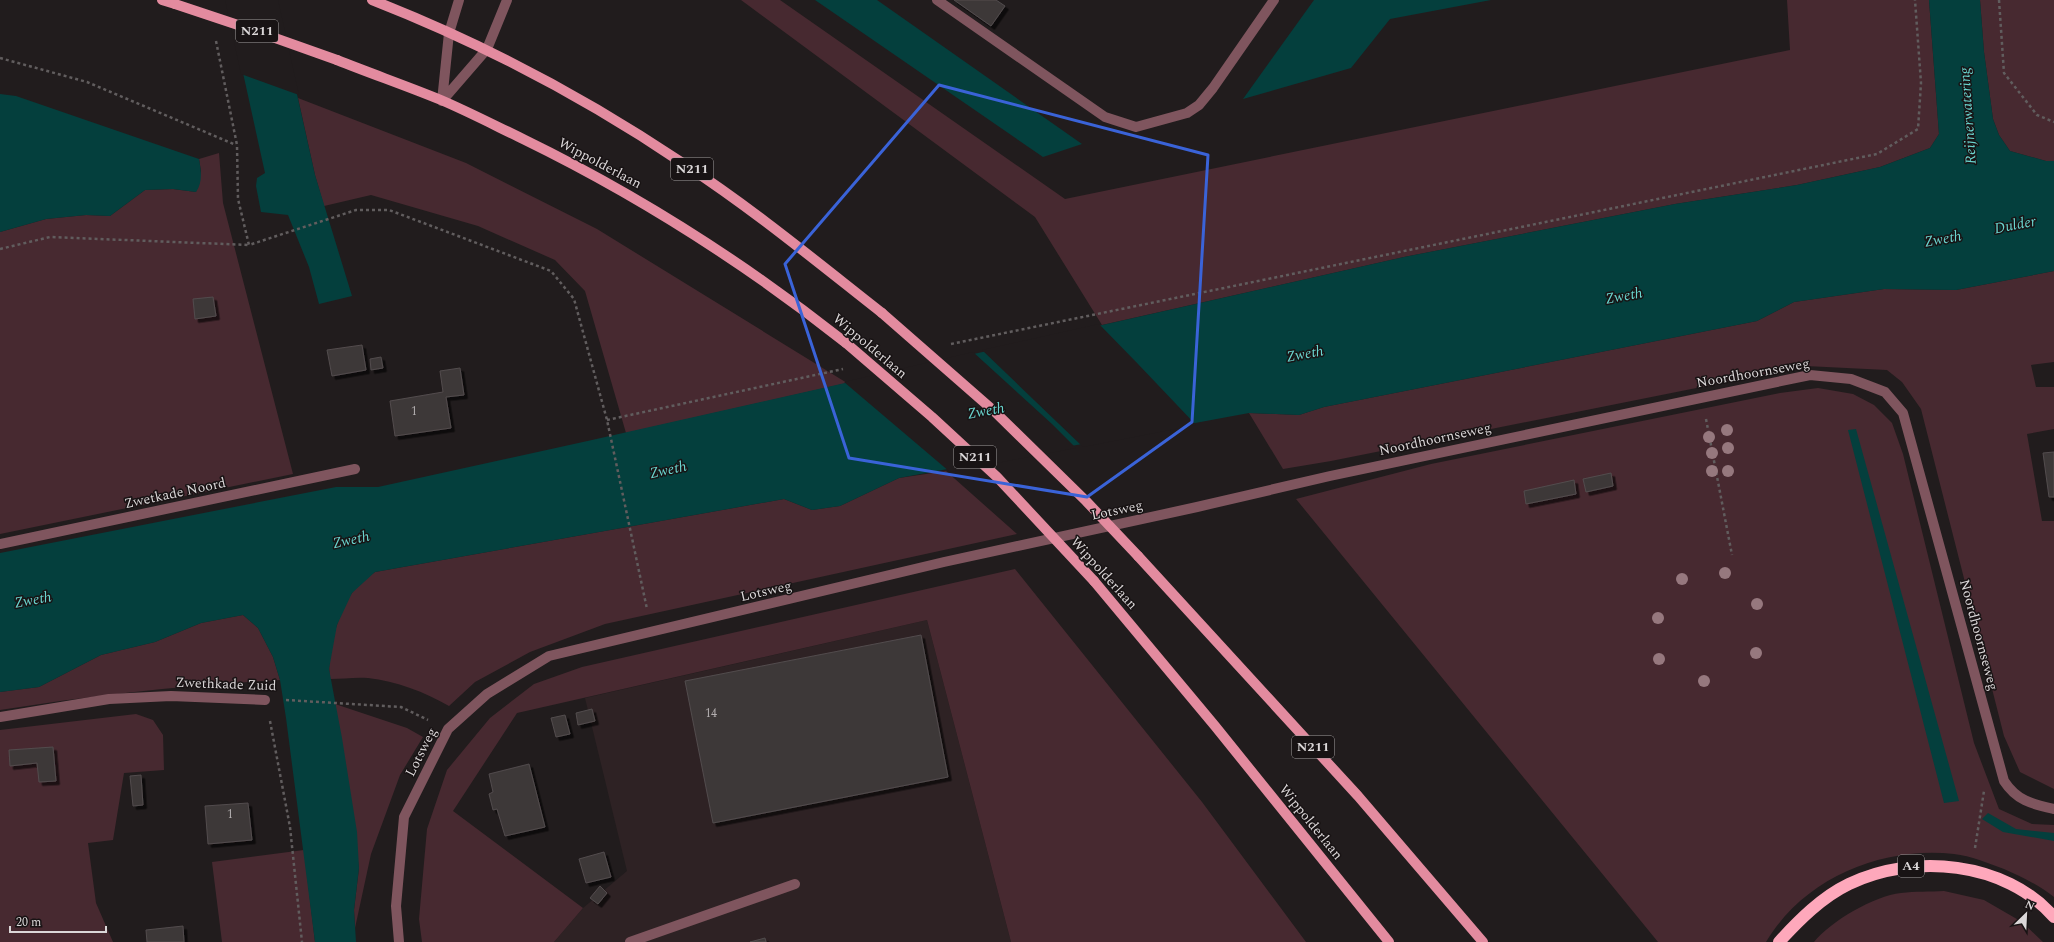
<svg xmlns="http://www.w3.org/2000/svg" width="2054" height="942" font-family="Spectral,serif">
<defs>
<filter id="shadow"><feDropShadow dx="3.5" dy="3.5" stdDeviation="0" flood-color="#0009"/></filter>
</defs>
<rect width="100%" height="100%" fill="#211c1d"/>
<path fill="#2e2224" d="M 927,620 L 1011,942 L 554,942 L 583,908 L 627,871 L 585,698 Z"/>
<path fill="#472930" d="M 741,0 L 780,0 L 1065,199 L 1790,50 L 1787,0 L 1929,0 L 1939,134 L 1930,148 L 1880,167 L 1797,185 L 1675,204 L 1404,257 L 1102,325 L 1035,217 Z
M 1980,0 L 2054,0 L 2054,161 L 2046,161 L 2010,151 L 1999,135 L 1993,119 L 1984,52 Z
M 298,98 L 466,163 L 597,229 L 847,383 L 626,433 L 585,291 L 555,260 L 478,226 L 371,195 L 324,206 L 315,175 Z
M 219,153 L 223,203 L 293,474 L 0,534 L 0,232 L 46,219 L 86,215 L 110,216 L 145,190 L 173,189 L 196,192 L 201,171 L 199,159 Z
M 2054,271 L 2054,362 L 2031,365 L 2036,387 L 2054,387 L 2054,429 L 2027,434 L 2042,521 L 2054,521 L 2054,789 L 2020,772 L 2004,736 L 1921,409 L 1902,382 L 1887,370 L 1806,366 L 1331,461 L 1283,469 L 1249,413 L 1299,415 L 1324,407 L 1757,321 L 1794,302 L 1884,289 L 1956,290 Z
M 1818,388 L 1853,394 L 1874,405 L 1892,423 L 1903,454 L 1974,743 L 1999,809 L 2032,824 L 2054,825 L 2054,897 C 2039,885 2022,877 2004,869 C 1988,863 1971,856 1954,854 C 1882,846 1804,878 1766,942 L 1658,942 L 1296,499 L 1431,464 L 1780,393 Z
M 946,471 L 1017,534 L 605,624 L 530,652 L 475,682 L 449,706 C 425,692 396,681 368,678 C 355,677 342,679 330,679 C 326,656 338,612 352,593 C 357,585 367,578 375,572 L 784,499 L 812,510 L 840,506 L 899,478 Z
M 1015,569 L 1202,802 L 1306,942 L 1011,942 L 927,620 L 517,713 L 453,811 L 583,908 L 554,942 L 422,942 L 419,919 L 427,829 L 447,770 L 490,718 L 534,684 L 582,667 Z
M 243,615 L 258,628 L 273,657 L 280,680 C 186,685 93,695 0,710 L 0,692 L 39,687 L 101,655 L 155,642 L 201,623 Z
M 335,704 L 407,728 L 423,737 L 400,775 L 371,854 L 355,928 L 354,910 L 359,868 Z
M 136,714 L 153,720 L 163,735 L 164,770 L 124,773 L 113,840 L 88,843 L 96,903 L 113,942 L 0,942 L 0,730 Z
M 304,850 L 315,942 L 222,942 L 212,862 Z
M 1944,891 L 1984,900 L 2022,922 L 2043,942 L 1814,942 C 1831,921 1874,896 1901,893 C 1915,891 1930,892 1944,891 Z"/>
<path fill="#043f3d" d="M 227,0 L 276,0 L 315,175 L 352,296 L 319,304 L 309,267 L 288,215 L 261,212 L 256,186 L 257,178 L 265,173 Z
M 815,0 L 877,0 L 1082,144 L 1043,157 Z
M 1314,0 L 1491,0 L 1390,19 L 1351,68 L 1243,99 Z
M 1929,0 L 1980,0 L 1984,52 L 1993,119 L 1999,135 L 2010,151 L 2046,161 L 2054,161 L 2054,271 L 1956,290 L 1884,289 L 1794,302 L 1757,321 L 1324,407 L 1299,415 L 1249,413 L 899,478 L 840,506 L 812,510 L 784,499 L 375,572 L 352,593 L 337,625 L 329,669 L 342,738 L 357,832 L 359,868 L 354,910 L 356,942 L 315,942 L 286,718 L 280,680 L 273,657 L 258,628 L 243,615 L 201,623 L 155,642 L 101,655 L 39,687 L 0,692 L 0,553 L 336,487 L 378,487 L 592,440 L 1404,257 L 1675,204 L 1797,185 L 1880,167 L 1930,148 L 1939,134 Z
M 0,94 L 16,96 L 199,159 C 201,170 203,182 196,192 L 173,189 L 145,190 L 110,216 L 86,215 L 46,219 L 0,232 Z
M 1856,429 L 1959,801 L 1944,803 L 1848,430 Z
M 1988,813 L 2016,829 L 2054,833 L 2054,841 L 2003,832 L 1982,819 Z"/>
<path fill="#211c1d" d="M 225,0 L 278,0 L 299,95 L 241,74 Z
M 1099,324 L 1138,364 L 1196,425 L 1083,447 L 982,350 Z
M 973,352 L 1052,424 L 1076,448 L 950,472 L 844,382 Z"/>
<path fill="#3e3839" stroke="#524c4d" filter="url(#shadow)" d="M 954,0 L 996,0 L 1005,6 L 991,26 Z
M 213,297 L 216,316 L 195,319 L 193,299 Z
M 362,345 L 366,370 L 332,376 L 327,350 Z
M 381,357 L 383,368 L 371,370 L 370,359 Z
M 460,368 L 464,395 L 446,397 L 451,428 L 395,436 L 390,401 L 443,392 L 440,371 Z
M 2054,452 L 2054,497 L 2049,497 L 2043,453 Z
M 1611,473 L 1613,486 L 1586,492 L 1583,479 Z
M 1574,480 L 1576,494 L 1526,504 L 1524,491 Z
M 921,635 L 948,777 L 713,823 L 685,681 Z
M 592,709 L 595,721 L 578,725 L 576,713 Z
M 565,715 L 570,734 L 556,737 L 551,718 Z
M 53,747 L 56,781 L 39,782 L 37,763 L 10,766 L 9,750 Z
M 529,764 L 545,827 L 505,836 L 497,809 L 493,810 L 489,794 L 493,792 L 489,774 Z
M 141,775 L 143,805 L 133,806 L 130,776 Z
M 248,803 L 252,840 L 208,844 L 205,806 Z
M 604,852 L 611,877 L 586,883 L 579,859 Z
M 600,886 L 607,893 L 598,904 L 590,898 Z
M 183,926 L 184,942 L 147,942 L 146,930 Z
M 765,938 L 766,942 L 750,942 Z"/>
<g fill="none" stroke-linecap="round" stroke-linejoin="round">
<path stroke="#615d5e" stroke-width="2.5" stroke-dasharray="3 3" stroke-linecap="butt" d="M 1999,0 L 2004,73 L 2037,115 L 2054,122
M 216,41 L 237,145 L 238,199 L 249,245 L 356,210 L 389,210 L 551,271 L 574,299 L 607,420 L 647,609
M 0,58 L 87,82 L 236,145
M 0,249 L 50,237 L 249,245
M 951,344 L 1877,154 L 1918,129 L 1921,83 L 1915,0
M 1706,419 L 1732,555
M 607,420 L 843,369
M 286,700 L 401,707 L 428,720
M 270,721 L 290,827 L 302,942
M 1975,848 L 1984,791"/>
<path stroke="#7f555e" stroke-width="10" d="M 937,0 L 1105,117 L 1136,127 L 1187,113 L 1199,105 L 1213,88 L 1274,0
M 0,544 L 355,469
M 630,942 L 795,884"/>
<path stroke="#7f555e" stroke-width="10" d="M 0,717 L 109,699 L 171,696 L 265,700
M 399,942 L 396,906 L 404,817 L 448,729 L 487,694 L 549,656 L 944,562 L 1197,507 L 1330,476 L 1810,375 L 1851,379 L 1885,392 L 1903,413 L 2004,781 C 2017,801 2032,804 2054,809"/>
<path stroke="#7f555e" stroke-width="10" d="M 442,101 L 487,49 L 507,0
M 442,101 L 449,33 L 459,0"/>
<path stroke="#e38b9f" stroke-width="10" d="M 162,0 L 175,4
M 372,0 C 482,43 586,98 684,164 C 753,209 817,262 882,313
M 337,60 C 372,74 407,86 441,100 C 469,112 496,126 523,139 C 638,195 746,264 846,343
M 1138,556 L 1358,796 L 1483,942
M 1094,581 L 1215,726 L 1389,942"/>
<path stroke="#fea8bb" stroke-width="12" d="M 1779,942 C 1799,920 1822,897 1849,884 C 1913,853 2005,861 2054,917"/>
<path stroke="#e38b9f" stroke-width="10" d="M 175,4 L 247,28 L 337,60
M 882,313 L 994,411 L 1086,501 L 1138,556
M 846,343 L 932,417 L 997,477 L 1094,581"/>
</g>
<g fill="#96787e">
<circle cx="1727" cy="430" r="6"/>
<circle cx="1709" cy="437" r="6"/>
<circle cx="1728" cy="448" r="6"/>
<circle cx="1712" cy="453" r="6"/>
<circle cx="1712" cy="471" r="6"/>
<circle cx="1728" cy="471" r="6"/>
<circle cx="1725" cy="573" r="6"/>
<circle cx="1682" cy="579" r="6"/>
<circle cx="1757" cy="604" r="6"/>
<circle cx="1658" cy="618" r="6"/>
<circle cx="1756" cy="653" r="6"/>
<circle cx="1659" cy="659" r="6"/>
<circle cx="1704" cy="681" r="6"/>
</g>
<path fill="none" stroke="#3a63d8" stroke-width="3" stroke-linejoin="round" d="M 939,85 L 1208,155 L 1192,422 L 1087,497 L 849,458 L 785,264 Z"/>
<g text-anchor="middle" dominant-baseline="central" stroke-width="3" stroke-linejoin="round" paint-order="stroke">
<g font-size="12" fill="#b4afb0">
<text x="414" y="411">1</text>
<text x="711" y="713">14</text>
<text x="230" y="814">1</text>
</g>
<g fill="#181314" stroke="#a09c9d" stroke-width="1">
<rect x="236" y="20" width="42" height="22" rx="3"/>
<rect x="671" y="158" width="42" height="22" rx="3"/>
<rect x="954" y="446" width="42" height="22" rx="3"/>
<rect x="1292" y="736" width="42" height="22" rx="3"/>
<rect x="1898" y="855" width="26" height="22" rx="3"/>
</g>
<g font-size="13" font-weight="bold" fill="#dbd7d8">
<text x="257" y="31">N211</text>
<text x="692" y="169">N211</text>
<text x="975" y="457">N211</text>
<text x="1313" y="747">N211</text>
<text x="1911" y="866">A4</text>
</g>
<g font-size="14" fill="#dbd7d8" stroke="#181314">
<text transform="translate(600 163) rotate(28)">Wippolderlaan</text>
<text transform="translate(870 346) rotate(40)">Wippolderlaan</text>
<text transform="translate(1753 373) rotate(-10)">Noordhoornseweg</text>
<text transform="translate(1435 439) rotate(-12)">Noordhoornseweg</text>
<text transform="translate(175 493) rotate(-12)">Zwetkade Noord</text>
<text transform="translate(1117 510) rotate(-12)">Lotsweg</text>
<text transform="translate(1104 573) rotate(48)">Wippolderlaan</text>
<text transform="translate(766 591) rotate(-13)">Lotsweg</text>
<text transform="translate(1979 635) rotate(75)">Noordhoornseweg</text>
<text transform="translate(226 684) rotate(2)">Zwethkade Zuid</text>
<text transform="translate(421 752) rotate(-63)">Lotsweg</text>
<text transform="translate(1311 822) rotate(51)">Wippolderlaan</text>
</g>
<g font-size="15" font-style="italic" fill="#6ad5cf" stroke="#181314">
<text transform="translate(1968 116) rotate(-94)">Reijnerwatering</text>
<text transform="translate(2015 225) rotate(-11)">Dulder</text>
<text transform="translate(1943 239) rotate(-10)">Zweth</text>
<text transform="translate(1624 296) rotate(-10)">Zweth</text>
<text transform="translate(1305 354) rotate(-10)">Zweth</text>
<text transform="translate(986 411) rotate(-10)">Zweth</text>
<text transform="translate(668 470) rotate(-12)">Zweth</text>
<text transform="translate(351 540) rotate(-12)">Zweth</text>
<text transform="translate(33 600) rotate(-10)">Zweth</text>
</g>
</g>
<g transform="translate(2026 914) rotate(24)" stroke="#181314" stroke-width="3" paint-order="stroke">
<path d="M0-3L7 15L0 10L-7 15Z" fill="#dbd7d8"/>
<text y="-6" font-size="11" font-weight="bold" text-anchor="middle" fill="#dbd7d8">N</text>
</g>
<path d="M10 926v6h96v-6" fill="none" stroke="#dbd7d8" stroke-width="2"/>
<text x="16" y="926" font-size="12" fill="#dbd7d8" stroke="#181314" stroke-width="3" paint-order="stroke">20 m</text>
</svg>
